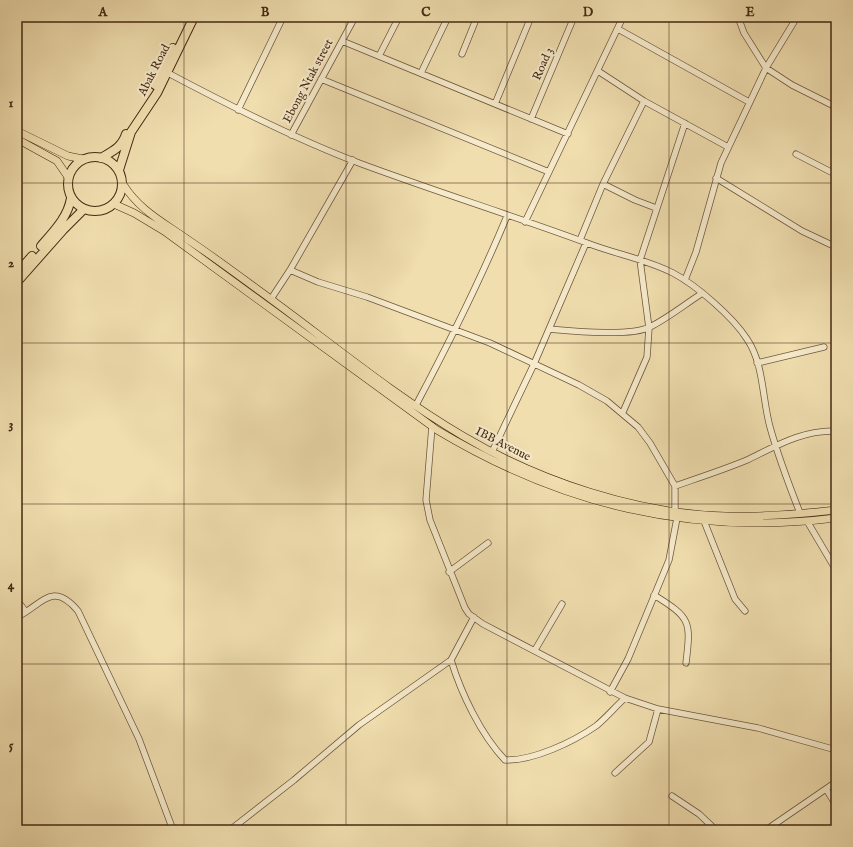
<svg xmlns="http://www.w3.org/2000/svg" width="853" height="847" font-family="'IM FELL English',serif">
<rect width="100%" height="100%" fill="#f0deaf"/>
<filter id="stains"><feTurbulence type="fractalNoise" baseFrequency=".005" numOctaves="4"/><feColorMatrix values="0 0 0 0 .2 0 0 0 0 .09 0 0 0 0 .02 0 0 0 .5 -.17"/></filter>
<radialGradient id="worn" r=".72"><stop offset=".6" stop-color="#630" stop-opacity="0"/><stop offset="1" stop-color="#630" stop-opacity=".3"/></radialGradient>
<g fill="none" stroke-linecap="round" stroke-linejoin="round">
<g stroke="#70563b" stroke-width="7">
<path id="minor" d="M 738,17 L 744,33 L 766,68 L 792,85 L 836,107
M 618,29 L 749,102
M 342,41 L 568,134
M 462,54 L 477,17
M 379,56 L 399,17
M 598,71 L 644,101 L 728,147
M 168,73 C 230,106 293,138 359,163 C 434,191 511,215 587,243 C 615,254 646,259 673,273 C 696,285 733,317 747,339 C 764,364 762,398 770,427 C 778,456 789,485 800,513
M 421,73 L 448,17
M 321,79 L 549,172
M 495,104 L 531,17
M 238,110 L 283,17
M 531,119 L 574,17
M 291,135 L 355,17
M 796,154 L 831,172 L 836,171
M 716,178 L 802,231 L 836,247
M 603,184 L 635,200 L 656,208
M 525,222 L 623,17
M 580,240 L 603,184 L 644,101
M 290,270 L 318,282 L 367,297 L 490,343 L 579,385 L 607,401 L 638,427 L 650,443 L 675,486 L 675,510
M 685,280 L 696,252 L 721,163 L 766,68 L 797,17
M 271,299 L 290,270 L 353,160
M 549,329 C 572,331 630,337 650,327 C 668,318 684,305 701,294
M 757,363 L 824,347
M 416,405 C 449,343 480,281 507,216
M 623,412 L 647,357 L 649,328 L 640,260 L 685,123
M 432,426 L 426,500 L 430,520 L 465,608 L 469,614 L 483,624 L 625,698 L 658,709 L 758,728 L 836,750
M 492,452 L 534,364 L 586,243
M 675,486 C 698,478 723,470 747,460 C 776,446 802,430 836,431
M 704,521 L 735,599 L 745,611
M 807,521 L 836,570
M 449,572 L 488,543
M 654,595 C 691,618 691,621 686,663
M 17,600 L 26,612
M 17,617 C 42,605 52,580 78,611 L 139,739 L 173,830
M 535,650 L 562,604
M 834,650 L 836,649
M 451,660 C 461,693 481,735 505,760 C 533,761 573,742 596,726 C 606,718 615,707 625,698
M 610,692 L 628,659 L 669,560 L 677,518
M 615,773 L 649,742 L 658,709
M 826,789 L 836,805
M 672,796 L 699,814 L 716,830
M 230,830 L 294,780 L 359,725 L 451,660 L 474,617
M 766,830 L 836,782"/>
</g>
<g stroke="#462914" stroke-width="8">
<path id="major" d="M 17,131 L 68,156 L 83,159
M 17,139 L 57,161 L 68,177
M 123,184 C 139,210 163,222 187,239 C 211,255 234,272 257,289 C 325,338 390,393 463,436 C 539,481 637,514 726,516 C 762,517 800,514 836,510
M 114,204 L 134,213 L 164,231 L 437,430 C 562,505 691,536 836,518"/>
</g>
<g stroke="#462914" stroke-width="10">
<path id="highway" d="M 155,85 L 173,48
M68 184a27 27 0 1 1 54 0a27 27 0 1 1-54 0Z
M 101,158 C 113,151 122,147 126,134
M 119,170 L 131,132 L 157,93 L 194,17
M 41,246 C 54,231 68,217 71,198
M 17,273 L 32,256
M 17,282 L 63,230 L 84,209"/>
</g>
<use href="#minor" stroke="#f5eacb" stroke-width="5.5"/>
<use href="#major" stroke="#f0deaf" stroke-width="7"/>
<use href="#highway" stroke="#f0deaf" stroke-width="8"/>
</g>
<path fill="none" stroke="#462914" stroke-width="1" stroke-opacity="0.55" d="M 184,17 L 184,830M 346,17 L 346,830M 507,17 L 507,830M 669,17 L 669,830M 17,183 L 836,183M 17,343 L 836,343M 17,504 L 836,504M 17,664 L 836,664"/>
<g text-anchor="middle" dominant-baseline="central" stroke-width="4" stroke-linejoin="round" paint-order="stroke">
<g font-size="12" fill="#462914" stroke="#f5eacb">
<text transform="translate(543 64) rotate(-67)">Road 3</text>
<text transform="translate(154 70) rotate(-63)">Abak Road</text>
<text transform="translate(308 81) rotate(-62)">Ebong Ntak street</text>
<text transform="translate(503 444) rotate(27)">IBB Avenue</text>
</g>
</g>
<rect width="853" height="847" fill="none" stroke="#f0deaf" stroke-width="44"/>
<rect x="22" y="22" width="809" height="803" fill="none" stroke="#462914" stroke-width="1.5"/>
<g font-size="13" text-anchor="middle" font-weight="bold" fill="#462914">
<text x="103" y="16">A</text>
<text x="265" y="16">B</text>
<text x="426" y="16">C</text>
<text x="588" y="16">D</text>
<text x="750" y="16">E</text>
<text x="11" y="107">1</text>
<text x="11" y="267">2</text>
<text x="11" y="428">3</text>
<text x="11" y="589">4</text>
<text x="11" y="749">5</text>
</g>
<rect width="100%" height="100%" filter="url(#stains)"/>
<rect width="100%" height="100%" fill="url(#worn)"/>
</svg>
